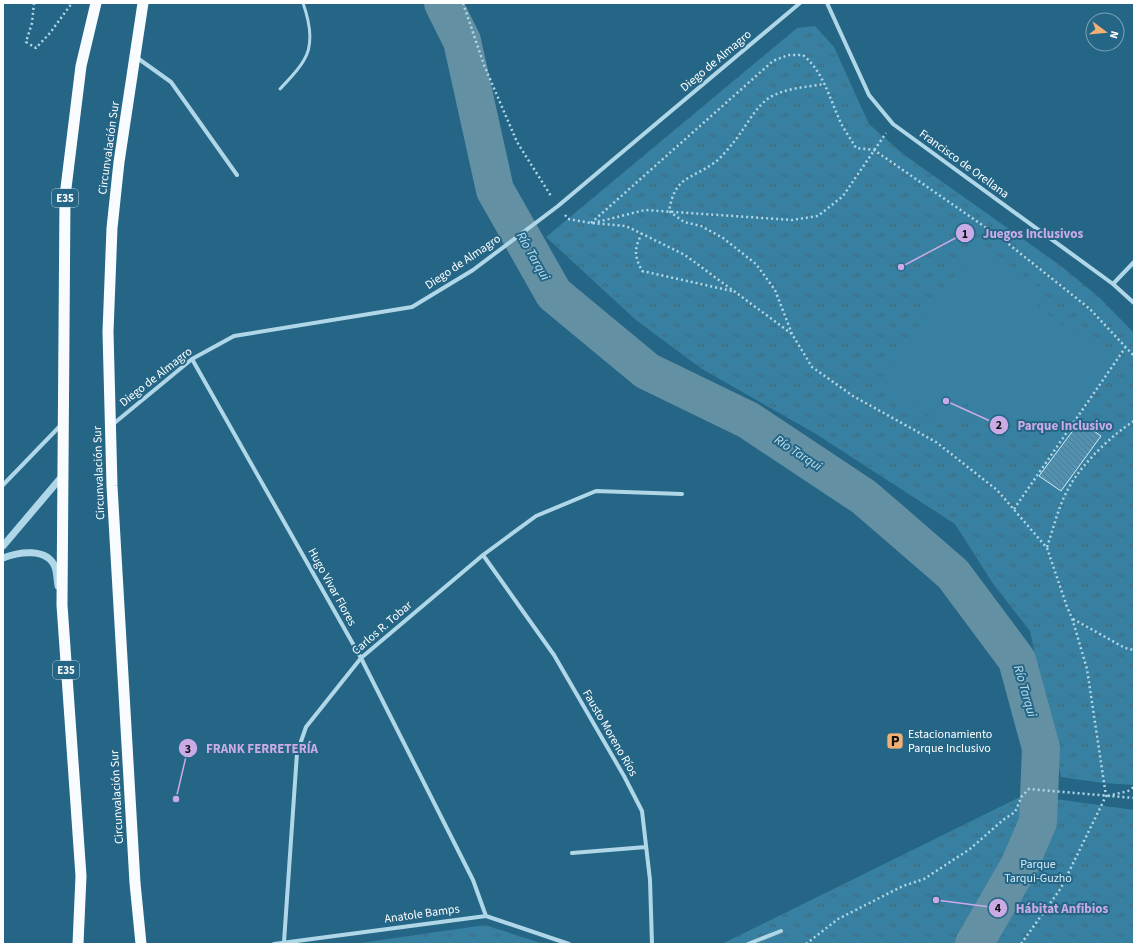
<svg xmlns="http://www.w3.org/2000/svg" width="1137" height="947" font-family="'Source Sans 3',sans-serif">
<defs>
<pattern id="grass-tufts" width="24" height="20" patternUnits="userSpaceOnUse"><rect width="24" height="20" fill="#3780a1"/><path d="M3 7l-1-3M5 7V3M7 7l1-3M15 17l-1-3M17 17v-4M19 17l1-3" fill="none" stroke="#40697b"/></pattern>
<pattern id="building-back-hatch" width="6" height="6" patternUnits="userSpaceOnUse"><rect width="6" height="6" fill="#5292b0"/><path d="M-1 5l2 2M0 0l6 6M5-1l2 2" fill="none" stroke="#507a8d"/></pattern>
</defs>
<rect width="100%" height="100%" fill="#256686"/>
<path fill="url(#grass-tufts)" d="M 815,26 L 834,47 L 869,124 L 903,154 L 1061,266 L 1100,298 L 1134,333 L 1134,785 L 1103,783 L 1061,777 L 1030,631 L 994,585 L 955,524 L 816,434 L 702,369 L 636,320 L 546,237 L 797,28 Z
M 1022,796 L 1034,796 L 1134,810 L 1134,938 L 1132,944 L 722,944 Z
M 485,925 L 544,944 L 354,944 Z"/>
<path fill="#3780a1" d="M 978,243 L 1046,292 L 1036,306 L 1114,363 L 1050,453 L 971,396 L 948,429 L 880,381 Z"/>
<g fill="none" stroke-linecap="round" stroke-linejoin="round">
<path stroke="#6490a4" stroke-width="38" d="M 443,3 L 462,41 L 495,190 L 554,294 L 647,371 L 748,420 L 864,497 L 953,574 L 1017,660 L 1041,748 L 1038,822 L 1019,866 L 974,944"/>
</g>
<path fill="url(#building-back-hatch)" stroke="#d4ecf6" d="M 1080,421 L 1101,436 L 1061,491 L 1039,476 Z"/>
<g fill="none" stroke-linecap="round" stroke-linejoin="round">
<path stroke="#b0d7e8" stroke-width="2.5" stroke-dasharray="2 3" stroke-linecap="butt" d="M 34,3 L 32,23 L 26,42 L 36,48 L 50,33 L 72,3
M 463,3 L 484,65 L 517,142 L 551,196
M 565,215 L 568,219 L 591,223 L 626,226 L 685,255 L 792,334 L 812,367 L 853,396 L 936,442 L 997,490 L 1047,548 L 1067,607 L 1072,618 L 1087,669 L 1106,796 L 1061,888 L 1021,944
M 591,223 L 773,61 L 788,55 L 803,55 C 825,73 830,102 843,127 C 847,134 852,141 856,148 L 874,150 L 1001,238 L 1090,309 L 1134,356
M 593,223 L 645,210 L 792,220 L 818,216 L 843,196 L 886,133
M 642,233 C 634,249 634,255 642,271 L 732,291
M 792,334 L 775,290 L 756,264 L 723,238 L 701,226 L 684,222 L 669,211 C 675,176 690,180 714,163 C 721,158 728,149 733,143 C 745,129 754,108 769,98 C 784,88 807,87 825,84
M 1014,509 L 1125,348
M 1047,547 C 1054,527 1059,503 1071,484 C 1083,463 1113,434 1134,421
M 1073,619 L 1125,648 L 1134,650
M 1108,796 L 1128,791 L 1134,787
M 806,944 L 838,919 L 903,886 L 924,879 L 970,849 L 1003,820 L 1015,812 L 1022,796 L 1029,789 L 1134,798"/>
<path stroke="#b0d7e8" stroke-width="3" d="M 280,89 C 288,80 298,71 304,60 C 314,44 309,20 303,3"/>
<path stroke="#b0d7e8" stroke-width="4" d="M 827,3 L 869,95 L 893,124 L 1113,284 L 1134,303
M 136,57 L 171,82 L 237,175
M 1113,284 L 1134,262
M 192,359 L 361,658 L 473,880 L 486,916
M 112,425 L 192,359 L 234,336 L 412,307 L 473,270 L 558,206 L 800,3
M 3,485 L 61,425
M 483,555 L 554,655 L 624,776 L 642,811 L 650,880 L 652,944
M 572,853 L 646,847
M 284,942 L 297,753 L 306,727 L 361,658 L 483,555 L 536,516 L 596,491 L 682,494
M 274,944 L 486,916 L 569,944
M 748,944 L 781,931"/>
<path stroke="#b0d7e8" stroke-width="7" d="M 3,546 L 64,474
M 3,558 C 18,552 47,547 55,567 C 57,573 57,580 58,586"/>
<path stroke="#f9fcfe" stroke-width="11" d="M 78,944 L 81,876 L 62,605 L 65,196 L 81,66 L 96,3
M 141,944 L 135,883 L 112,486 L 108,332 L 112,228 L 119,162 L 143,3"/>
</g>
<defs>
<g id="parking-square" transform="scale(0.9)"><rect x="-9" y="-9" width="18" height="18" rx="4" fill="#f2b075" stroke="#256686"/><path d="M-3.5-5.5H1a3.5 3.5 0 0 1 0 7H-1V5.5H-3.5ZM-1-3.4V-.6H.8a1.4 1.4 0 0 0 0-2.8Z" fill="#111"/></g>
</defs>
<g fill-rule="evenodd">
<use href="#parking-square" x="895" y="741"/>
</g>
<g text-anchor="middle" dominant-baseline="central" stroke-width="4" stroke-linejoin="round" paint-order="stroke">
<g fill="#256686" stroke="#bed1db" stroke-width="1">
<rect x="52" y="189" width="26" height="18" rx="3"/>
<rect x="53" y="661" width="26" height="18" rx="3"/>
</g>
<g font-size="11" font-weight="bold" fill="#fff">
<text x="65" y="198">E35</text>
<text x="66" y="670">E35</text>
</g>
<g font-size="12" fill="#fff" stroke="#256686">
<text transform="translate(716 61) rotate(-40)">Diego de Almagro</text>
<text transform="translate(109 148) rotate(-82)">Circunvalación Sur</text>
<text transform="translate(964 164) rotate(36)">Francisco de Orellana</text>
<text transform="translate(463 262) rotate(-34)">Diego de Almagro</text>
<text transform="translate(156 377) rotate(-38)">Diego de Almagro</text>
<text transform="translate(99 473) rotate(-92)">Circunvalación Sur</text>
<text transform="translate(332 587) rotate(61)">Hugo Vivar Flores</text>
<text transform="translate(382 628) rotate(-41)">Carlos R. Tobar</text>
<text transform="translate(610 733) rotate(60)">Fausto Moreno Ríos</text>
<text transform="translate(117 797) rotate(-93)">Circunvalación Sur</text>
<text transform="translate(422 914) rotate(-8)">Anatole Bamps</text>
</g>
<g font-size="12" fill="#fff" stroke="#256686" text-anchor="start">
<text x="908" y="734">Estacionamiento<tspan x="908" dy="14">Parque Inclusivo</tspan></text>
</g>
<g font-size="12" fill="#d4ecf6" stroke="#256686">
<text x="1038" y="864">Parque<tspan x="1038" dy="14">Tarqui-Guzho</tspan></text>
</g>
<g font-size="13" font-style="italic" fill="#bce0f0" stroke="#256686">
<text transform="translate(533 256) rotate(60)">Río Tarqui</text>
<text transform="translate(798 453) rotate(33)">Río Tarqui</text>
<text transform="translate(1025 691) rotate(74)">Río Tarqui</text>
</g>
</g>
<path fill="none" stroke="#caabe5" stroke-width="1.5" d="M901 267L965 233M946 401L999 425M176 799L188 748M936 900L998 908"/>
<g fill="#caabe5" stroke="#256686" stroke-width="1.5">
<circle cx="901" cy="267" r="4"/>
<circle cx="946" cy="401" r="4"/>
<circle cx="176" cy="799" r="4"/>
<circle cx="936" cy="900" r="4"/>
<circle cx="965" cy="233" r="10"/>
<circle cx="999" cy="425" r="10"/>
<circle cx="188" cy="748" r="10"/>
<circle cx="998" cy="908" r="10"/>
</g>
<g font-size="12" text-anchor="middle" font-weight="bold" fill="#111">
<text x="965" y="238">1</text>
<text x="999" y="429">2</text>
<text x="188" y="753">3</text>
<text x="998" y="912">4</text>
</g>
<g font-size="13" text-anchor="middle" font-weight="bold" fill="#caabe5" stroke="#256686" stroke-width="4" stroke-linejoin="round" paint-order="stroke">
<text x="1033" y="238">Juegos Inclusivos</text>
<text x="1065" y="430">Parque Inclusivo</text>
<text x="262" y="753">FRANK FERRETERÍA</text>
<text x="1062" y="913">Hábitat Anfibios</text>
</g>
<rect width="1137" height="947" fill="none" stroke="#ffffff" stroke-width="8"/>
<g transform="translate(1105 32) rotate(106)"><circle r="19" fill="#256686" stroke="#7ca3b6"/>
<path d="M0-3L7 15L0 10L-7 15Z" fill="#f2b075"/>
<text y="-6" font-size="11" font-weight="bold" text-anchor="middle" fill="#ffffff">N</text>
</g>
</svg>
